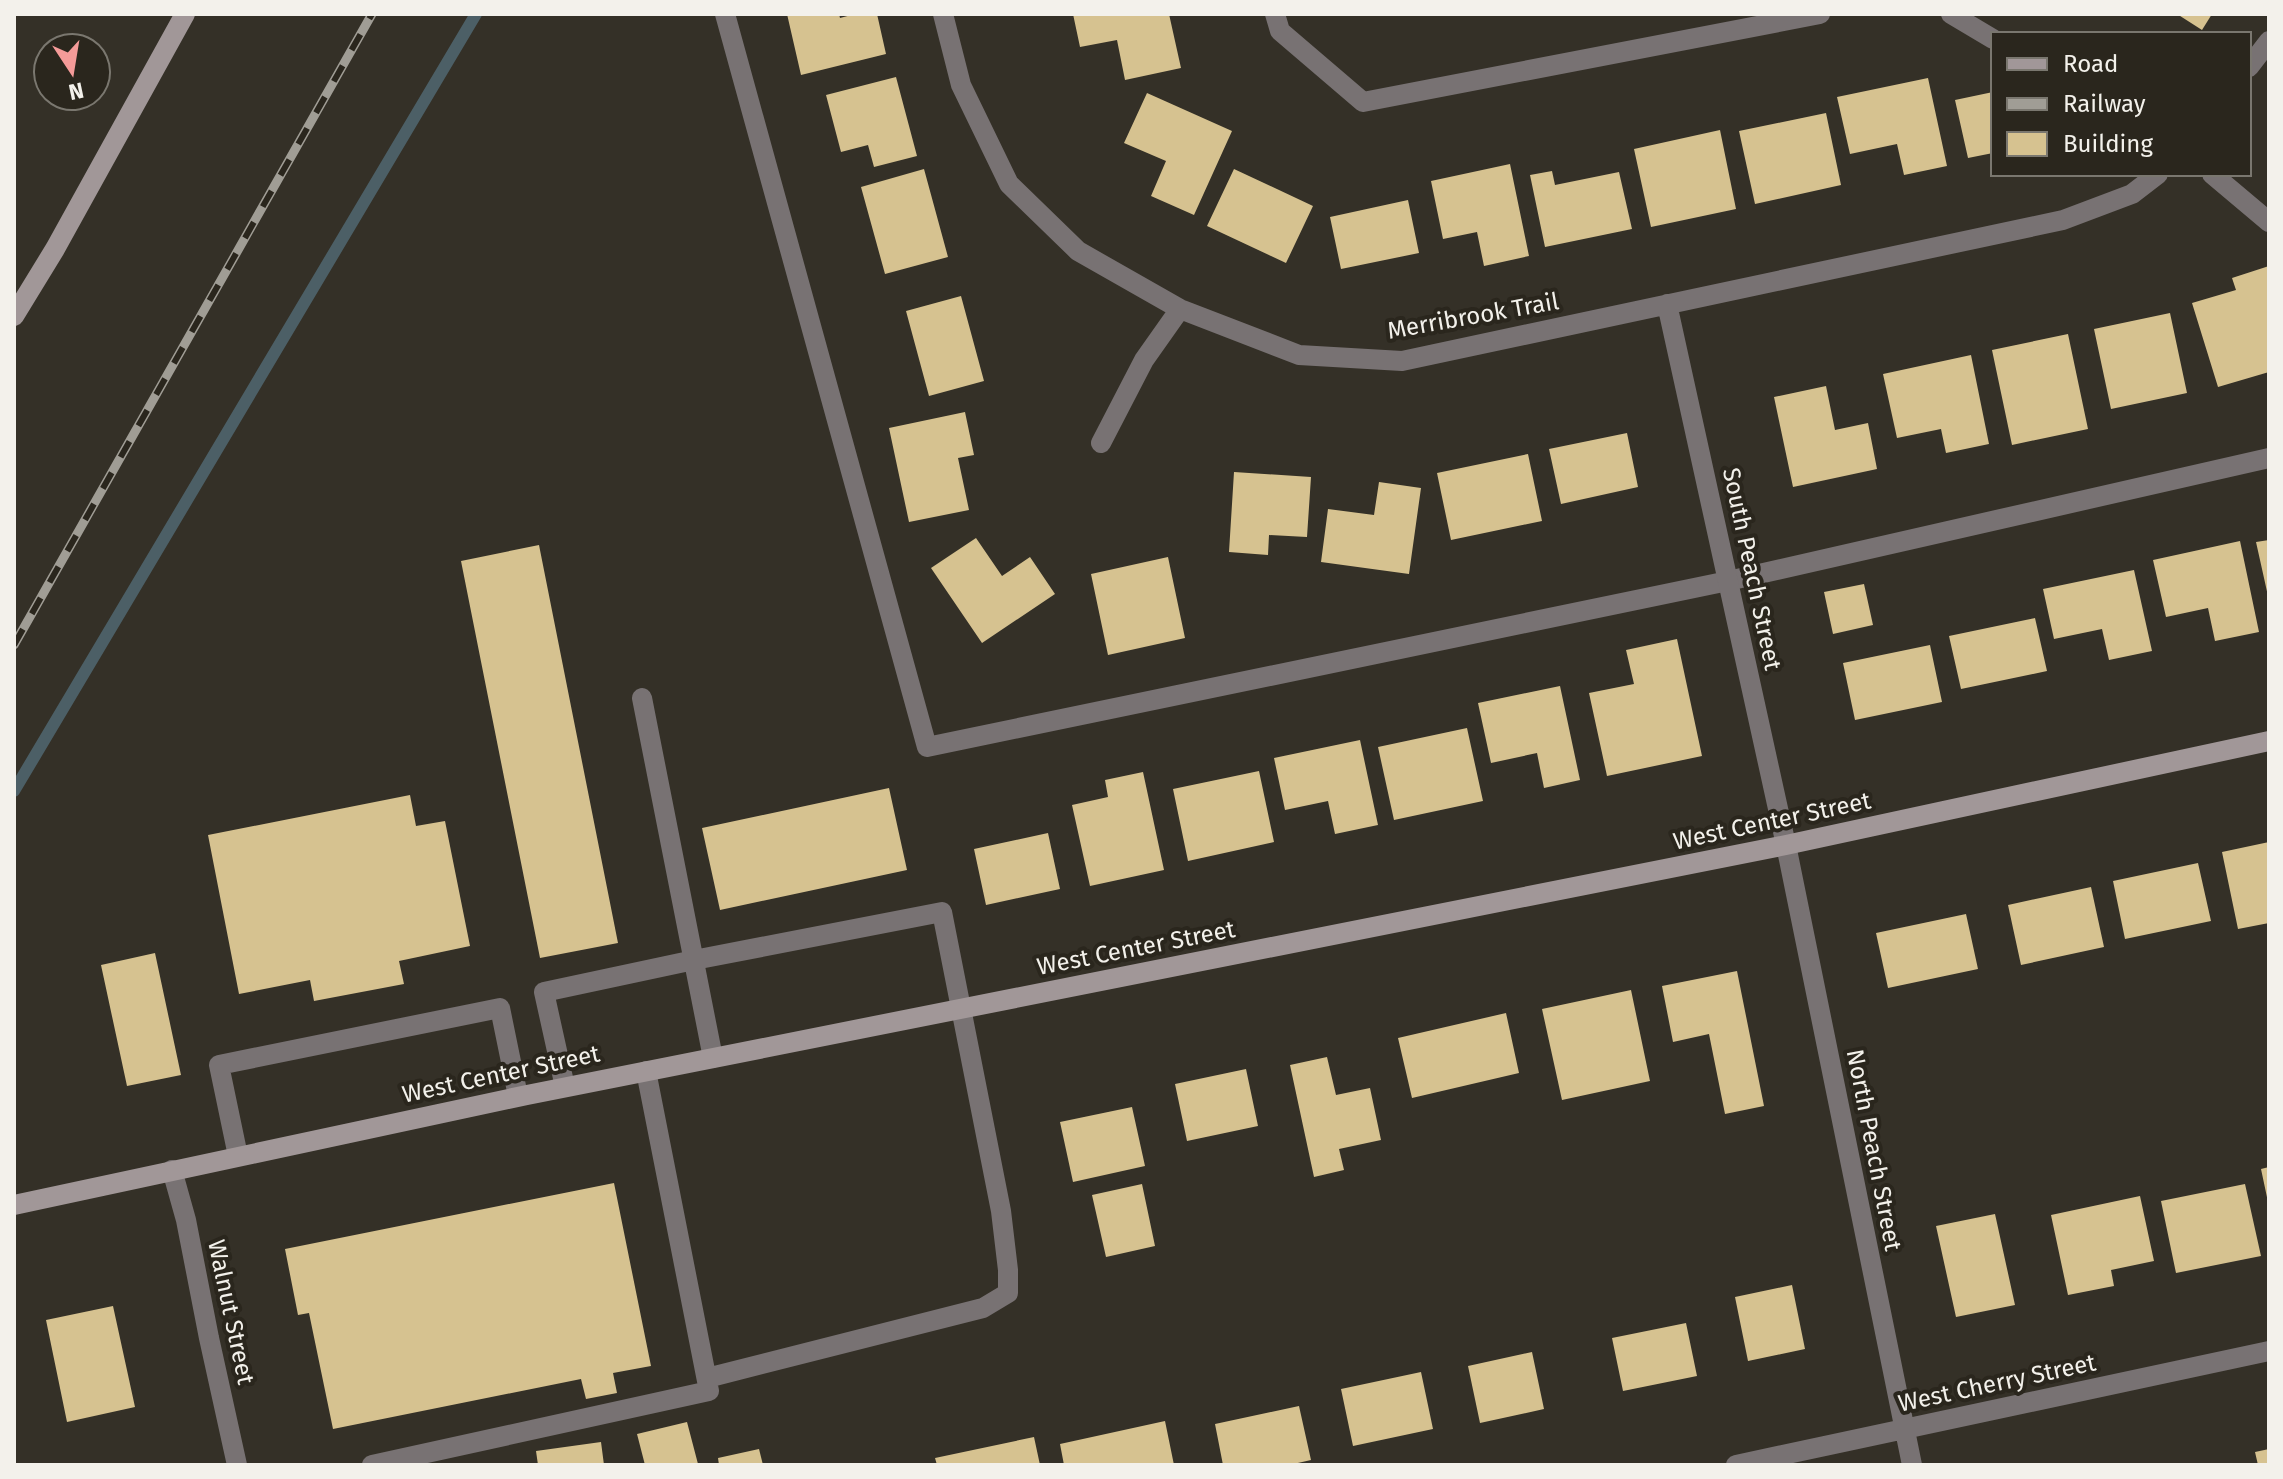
<svg xmlns="http://www.w3.org/2000/svg" width="2283" height="1479" font-family="'Fira Sans',sans-serif">
<rect width="100%" height="100%" fill="#343027"/>
<g fill="none" stroke-linecap="round" stroke-linejoin="round">
<path stroke="#4c5f66" stroke-width="12" d="M 14,791 L 476,14"/>
</g>
<path fill="#d6c290" d="M 787,14 L 839,14 L 840,18 L 855,14 L 877,14 L 886,54 L 801,75 Z
M 1073,14 L 1169,14 L 1181,68 L 1125,80 L 1117,40 L 1080,47 Z
M 2177,14 L 2212,14 L 2202,30 Z
M 896,77 L 917,156 L 874,167 L 868,145 L 841,152 L 826,95 Z
M 1928,78 L 1947,166 L 1904,175 L 1897,144 L 1850,154 L 1837,97 Z
M 1993,92 L 1993,153 L 1968,158 L 1955,100 Z
M 1147,93 L 1232,131 L 1194,215 L 1151,196 L 1166,161 L 1124,143 Z
M 1826,113 L 1841,185 L 1755,204 L 1739,131 Z
M 1720,130 L 1736,209 L 1651,227 L 1634,149 Z
M 1510,164 L 1529,256 L 1484,266 L 1477,232 L 1443,239 L 1431,181 Z
M 924,169 L 948,257 L 885,274 L 861,187 Z
M 1234,169 L 1313,206 L 1286,263 L 1207,226 Z
M 1552,171 L 1555,185 L 1619,172 L 1632,229 L 1545,247 L 1530,175 Z
M 1408,200 L 1419,253 L 1341,269 L 1330,217 Z
M 2269,266 L 2269,372 L 2218,387 L 2192,303 L 2236,290 L 2232,278 Z
M 961,296 L 984,381 L 929,396 L 906,311 Z
M 2170,313 L 2187,393 L 2111,409 L 2094,329 Z
M 2068,334 L 2088,429 L 2012,445 L 1992,350 Z
M 1971,355 L 1989,444 L 1946,453 L 1941,429 L 1897,438 L 1883,374 Z
M 1826,386 L 1835,430 L 1868,423 L 1877,469 L 1793,487 L 1774,397 Z
M 965,412 L 974,455 L 958,458 L 969,510 L 909,522 L 889,428 Z
M 1627,433 L 1638,487 L 1561,504 L 1549,449 Z
M 1528,454 L 1542,521 L 1451,540 L 1437,473 Z
M 1234,472 L 1311,477 L 1307,537 L 1269,535 L 1268,555 L 1229,552 Z
M 1379,482 L 1421,488 L 1409,574 L 1321,562 L 1328,509 L 1374,515 Z
M 976,538 L 1002,576 L 1030,557 L 1055,594 L 982,643 L 931,568 Z
M 2269,540 L 2269,596 L 2268,596 L 2256,542 Z
M 2240,541 L 2259,632 L 2215,641 L 2208,608 L 2166,617 L 2153,560 Z
M 539,545 L 618,943 L 540,958 L 461,561 Z
M 1168,557 L 1185,638 L 1108,655 L 1091,574 Z
M 2134,570 L 2152,651 L 2109,660 L 2102,629 L 2054,639 L 2043,589 Z
M 1864,584 L 1873,625 L 1833,634 L 1824,592 Z
M 2035,618 L 2047,671 L 1961,689 L 1949,636 Z
M 1677,639 L 1702,756 L 1607,776 L 1589,693 L 1634,684 L 1626,650 Z
M 1930,645 L 1942,702 L 1855,720 L 1843,663 Z
M 1560,686 L 1580,780 L 1544,788 L 1537,753 L 1491,763 L 1478,703 Z
M 1467,728 L 1483,801 L 1394,820 L 1378,747 Z
M 1360,740 L 1378,825 L 1335,834 L 1328,801 L 1285,810 L 1274,758 Z
M 1259,771 L 1274,842 L 1188,861 L 1173,789 Z
M 1143,772 L 1164,870 L 1090,886 L 1072,805 L 1108,797 L 1105,780 Z
M 889,788 L 907,870 L 720,910 L 702,828 Z
M 410,795 L 416,826 L 445,821 L 470,946 L 399,961 L 404,984 L 314,1001 L 310,980 L 239,994 L 208,835 Z
M 1048,833 L 1060,889 L 986,905 L 974,849 Z
M 2269,842 L 2269,923 L 2238,929 L 2222,852 Z
M 2198,863 L 2211,921 L 2125,939 L 2113,881 Z
M 2091,887 L 2104,947 L 2021,965 L 2008,905 Z
M 1966,914 L 1978,969 L 1888,988 L 1876,933 Z
M 155,953 L 181,1075 L 127,1086 L 101,965 Z
M 1737,971 L 1764,1106 L 1725,1114 L 1709,1034 L 1673,1042 L 1662,986 Z
M 1631,990 L 1650,1081 L 1562,1100 L 1542,1009 Z
M 1506,1013 L 1519,1073 L 1412,1098 L 1398,1038 Z
M 1327,1057 L 1336,1095 L 1370,1088 L 1381,1140 L 1339,1149 L 1344,1170 L 1314,1177 L 1290,1065 Z
M 1246,1069 L 1258,1126 L 1187,1141 L 1175,1084 Z
M 1132,1107 L 1145,1166 L 1073,1182 L 1060,1122 Z
M 2269,1167 L 2269,1202 L 2268,1202 L 2261,1169 Z
M 614,1183 L 651,1366 L 613,1373 L 617,1393 L 586,1399 L 581,1379 L 333,1429 L 309,1313 L 298,1315 L 285,1249 Z
M 1142,1184 L 1155,1246 L 1106,1257 L 1092,1195 Z
M 2245,1184 L 2261,1256 L 2176,1273 L 2161,1201 Z
M 2140,1196 L 2154,1261 L 2111,1270 L 2114,1286 L 2068,1295 L 2051,1215 Z
M 1995,1214 L 2015,1305 L 1956,1317 L 1936,1226 Z
M 1792,1285 L 1805,1349 L 1748,1361 L 1735,1297 Z
M 113,1306 L 135,1407 L 67,1422 L 46,1320 Z
M 1686,1323 L 1697,1376 L 1623,1391 L 1612,1338 Z
M 1532,1352 L 1544,1409 L 1480,1423 L 1468,1366 Z
M 1421,1372 L 1433,1429 L 1353,1446 L 1341,1389 Z
M 1299,1406 L 1311,1460 L 1289,1465 L 1223,1465 L 1215,1424 Z
M 1165,1421 L 1174,1465 L 1064,1465 L 1060,1444 Z
M 687,1422 L 698,1464 L 645,1465 L 637,1434 Z
M 1034,1437 L 1040,1465 L 937,1465 L 935,1458 Z
M 601,1442 L 604,1465 L 538,1465 L 536,1451 Z
M 759,1449 L 763,1465 L 719,1465 L 718,1458 Z
M 2269,1449 L 2269,1465 L 2258,1465 L 2255,1452 Z"/>
<g fill="none" stroke-linecap="round" stroke-linejoin="round">
<path stroke="#787273" stroke-width="20" d="M 725,14 L 927,747 L 1728,581 L 2269,458
M 1275,14 L 1280,31 L 1363,102 L 1820,14
M 1951,14 L 1993,39
M 2212,174 L 2269,222
M 642,698 L 713,1058
M 565,1087 L 544,992 L 694,960 L 942,912 L 1001,1211 L 1008,1270 L 1008,1293 L 983,1308 L 707,1378
M 238,1156 L 219,1065 L 500,1008 L 518,1096
M 372,1465 L 709,1391 L 646,1071"/>
<path stroke="#787273" stroke-width="20" d="M 943,14 L 961,85 L 1009,184 L 1078,251 L 1180,309 L 1299,355 L 1402,361 L 2063,220 L 2132,194 L 2158,174
M 2249,67 L 2269,41
M 1667,304 L 1786,845 L 1912,1465
M 1101,443 L 1144,360 L 1180,309
M 172,1170 L 186,1220 L 209,1338 L 237,1465
M 1736,1465 L 2269,1351"/>
<path stroke="#a19798" stroke-width="20" d="M 14,316 L 55,249 L 185,14
M 14,1205 L 527,1095 L 1786,845 L 2269,741"/>
<g stroke="#a09d95" stroke-width="9">
<path id="rail" d="M 14,645 L 372,14"/>
</g>
<use href="#rail" stroke="#2a261d" stroke-width="6" stroke-dasharray="18" stroke-linecap="butt"/>
</g>
<g text-anchor="middle" dominant-baseline="central" stroke-width="8" stroke-linejoin="round" paint-order="stroke">
<g font-size="24" fill="#f3f1eb" stroke="#2a261d">
<text transform="translate(1473 316) rotate(-10)">Merribrook Trail</text>
<text transform="translate(1752 569) rotate(78)">South Peach Street</text>
<text transform="translate(1772 821) rotate(-12)">West Center Street</text>
<text transform="translate(1136 948) rotate(-11)">West Center Street</text>
<text transform="translate(501 1074) rotate(-12)">West Center Street</text>
<text transform="translate(1874 1150) rotate(79)">North Peach Street</text>
<text transform="translate(231 1312) rotate(78)">Walnut Street</text>
<text transform="translate(1997 1383) rotate(-12)">West Cherry Street</text>
</g>
</g>
<rect width="2283" height="1479" fill="none" stroke="#f3f1eb" stroke-width="32"/>
<rect x="1991" y="32" width="260" height="144" fill="#2a261d" stroke="#7a776f" stroke-width="2"/>
<rect x="2007" y="58" width="40" height="12" fill="#a19798" stroke="#7a776f" stroke-width="2"/>
<text x="2063" y="72" font-size="24" fill="#f3f1eb">Road</text>
<rect x="2007" y="98" width="40" height="12" fill="#a09d95" stroke="#7a776f" stroke-width="2"/>
<text x="2063" y="112" font-size="24" fill="#f3f1eb">Railway</text>
<rect x="2007" y="132" width="40" height="24" fill="#d6c290" stroke="#7a776f" stroke-width="2"/>
<text x="2063" y="152" font-size="24" fill="#f3f1eb">Building</text>
<g transform="translate(72 72) rotate(168)"><circle r="38" fill="#2a261d" stroke="#7a776f" stroke-width="2"/>
<path d="M0-6L14 30L0 20L-14 30Z" fill="#f59b99"/>
<text y="-12" font-size="22" font-weight="bold" text-anchor="middle" fill="#f3f1eb">N</text>
</g>
</svg>
